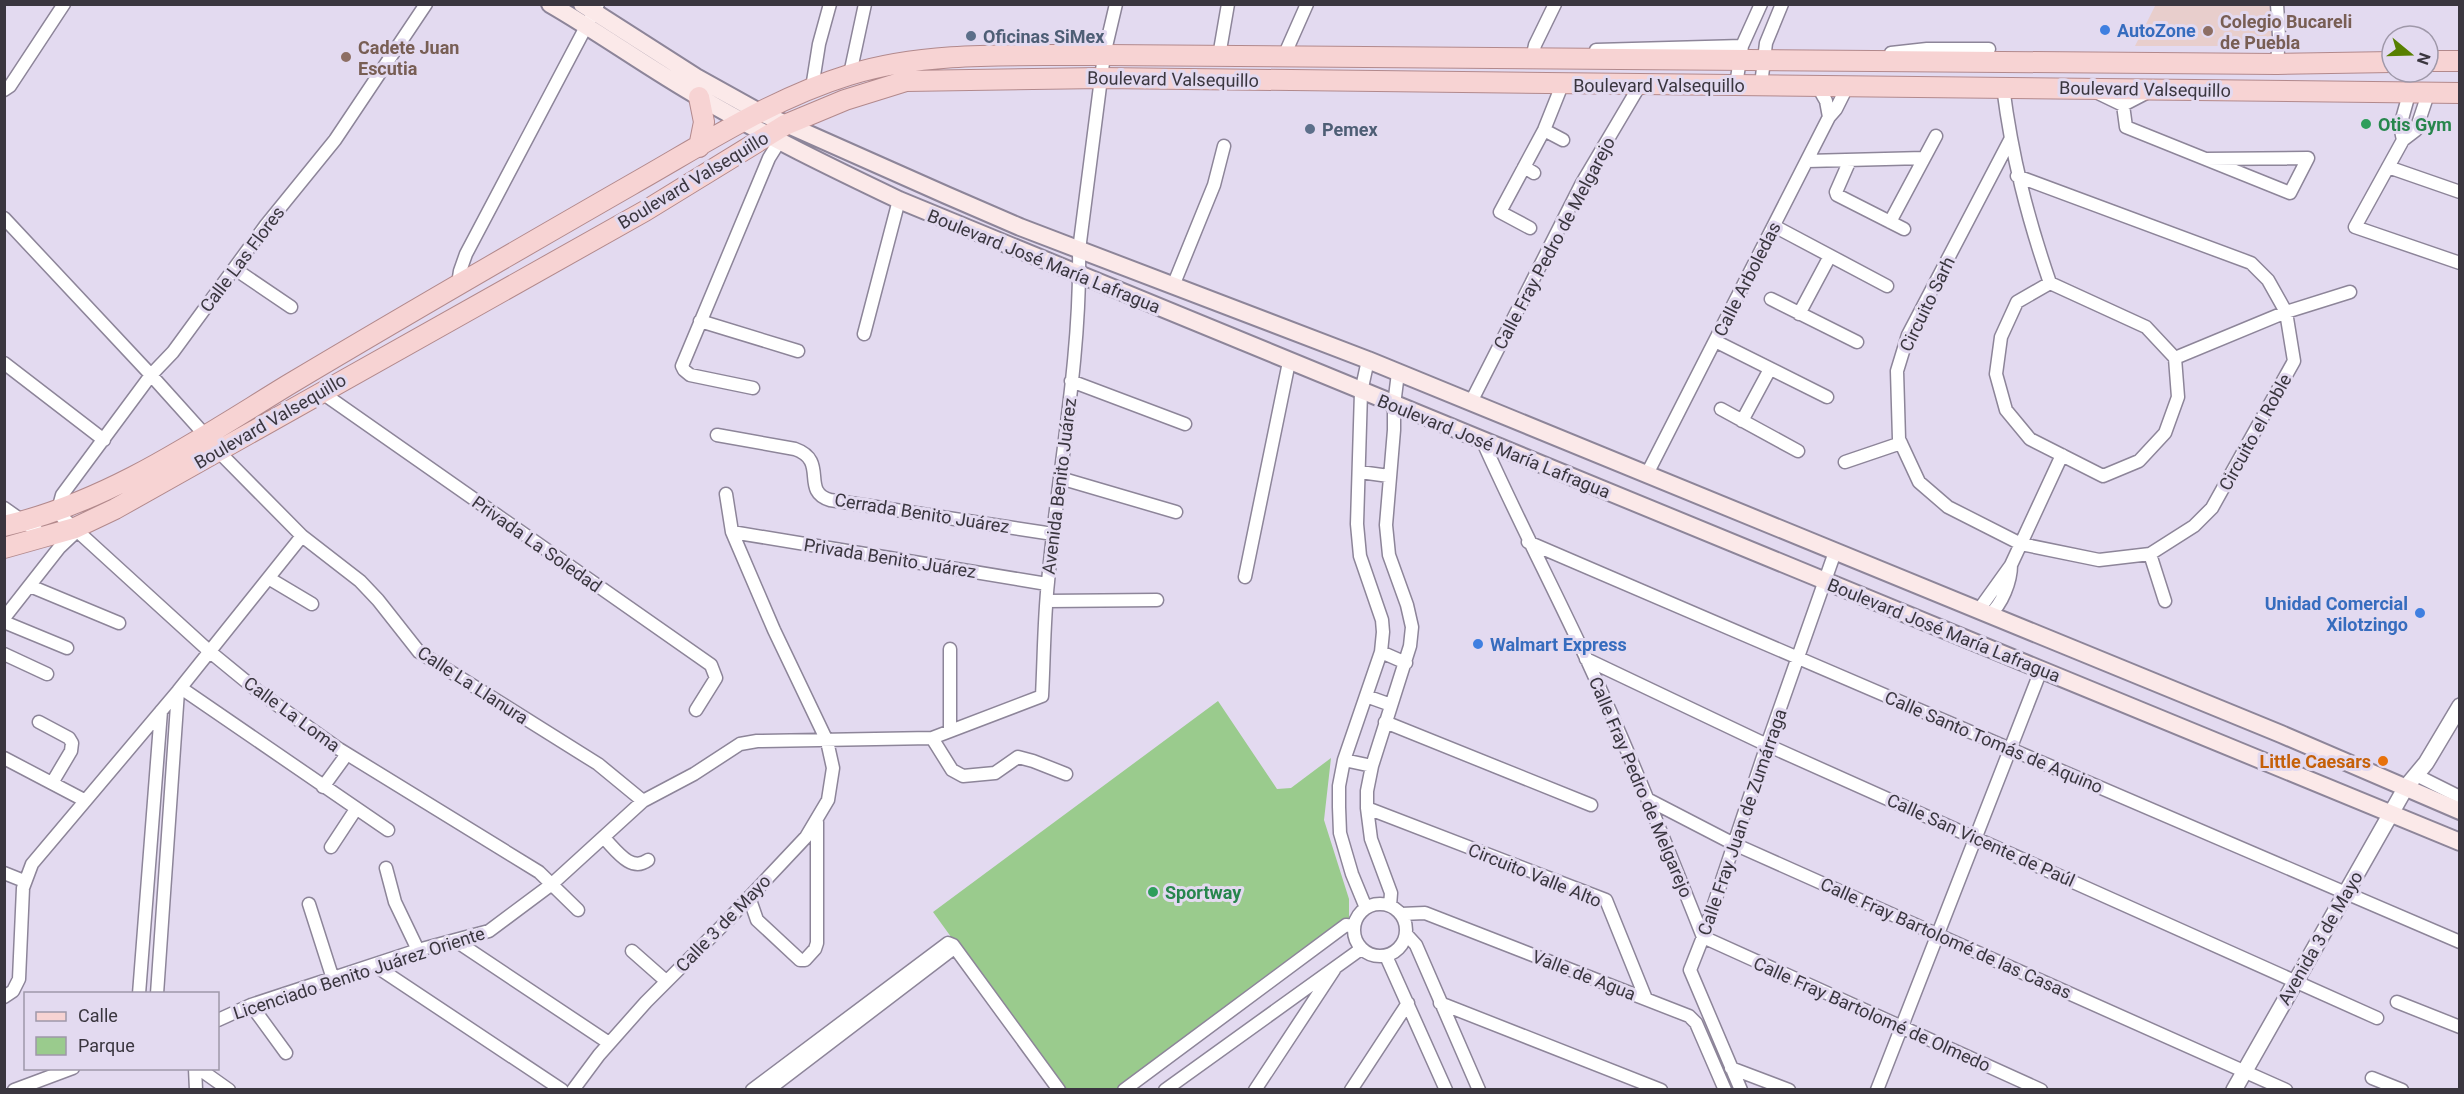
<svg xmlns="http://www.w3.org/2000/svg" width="2464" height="1094" font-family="Roboto,sans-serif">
<rect width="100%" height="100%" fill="#e3daf0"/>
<path fill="#e8cecc" d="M 2155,6 L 2275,6 L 2272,46 L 2135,46 Z"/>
<path fill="#9acb8d" d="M 1218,701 L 1277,789 L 1291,788 L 1331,758 L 1324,820 L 1349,899 L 1349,919 L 1332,934 L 1117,1089 L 1061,1089 L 933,912 Z"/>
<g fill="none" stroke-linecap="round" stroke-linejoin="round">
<g stroke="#8d8599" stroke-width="15">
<path id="minor" d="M 426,4 L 335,140 L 266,225 L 173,352 L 151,375 L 62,495 L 59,506 L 62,517 L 209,651 L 259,692 L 339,749 L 539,872 L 578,910
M 1596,50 L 1742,46
M 1891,53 L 1927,49 L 1989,49
M 1219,56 L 1228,4
M 1284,56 L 1307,4
M 1532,59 L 1535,45 L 1555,4
M 2277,64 L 2279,36 L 2277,4
M 850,74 L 865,4
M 1736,85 L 1742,46 L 1761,4
M 1761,85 L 1766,43 L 1782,4
M 1817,85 L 1826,101 L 1829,117
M 2003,87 C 2012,157 2027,216 2050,283
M 812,88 L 819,44 L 830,4
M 4,90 L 10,86 L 64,4
M 2096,92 L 2123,105 L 2148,92
M 2428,94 L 2416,130 L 2403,140 L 2355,227 L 2460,263
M 2123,105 L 2126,127 L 2290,193 L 2308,158 L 2206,159
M 1544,130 L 1563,140
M 2010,140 L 1908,335 L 1897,371 L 1899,439 L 1919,482 L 1948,507 L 2021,544 L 2099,560 L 2150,554 L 2194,526 L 2212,508 L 2294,361 L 2286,312 L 2268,280 L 2251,263 L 2017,176
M 2403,140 L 2400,126 L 2409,94
M 1850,160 L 1836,192 L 1837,195 L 1904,229
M 1807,161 L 1924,158
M 1524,167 L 1534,173
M 2388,167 L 2460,192
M 4,218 L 151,375 L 205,435
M 1890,222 L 1936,136
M 1774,226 L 1887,286
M 1530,228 L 1500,212 L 1544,130 L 1562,85
M 235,269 L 291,307
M 2050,283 L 2146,327 L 2175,358 L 2178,397 L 2165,433 L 2139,461 L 2103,476 L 2030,439 L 2006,410 L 1996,374 L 2001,337 L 2017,302 Z
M 458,284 L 460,271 L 466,254 L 598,4
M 1173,286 L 1214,185 L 1224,146
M 1771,299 L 1857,342
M 1799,314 L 1830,256
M 700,321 L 798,351
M 864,334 L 899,200
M 1715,341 L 1827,397
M 2175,358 L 2286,312 L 2350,292
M 4,363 L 104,440
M 1071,381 L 1185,424
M 753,388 L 690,375 L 684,370 L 682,366 L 769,158 L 779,142
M 321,392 L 711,665 L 716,678 L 696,710
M 1471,402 L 1582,183 L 1640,85
M 1721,409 L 1798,451
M 1742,421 L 1770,369
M 717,435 L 795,449 C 829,461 800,491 830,500 L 1053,534
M 1483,442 C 1516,516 1553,587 1587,660 C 1629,751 1666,844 1703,937
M 217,450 L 302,536 L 360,581 L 378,600 L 419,652 L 598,764 L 643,801
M 1845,462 L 1901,443
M 1360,472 L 1389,476
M 1647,474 L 1829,117 L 1836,109 L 1848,85
M 1060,478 L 1176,512
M 4,508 L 47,538
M 732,532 L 1047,584
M 1528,542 L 2460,942
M 2150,554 L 2165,601
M 1245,577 L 1289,362
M 270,579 L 312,604
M 30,586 L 119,623
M 1047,601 L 1157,600
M 1978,611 L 2011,565 L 2062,455
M 1989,615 C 2002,605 2011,581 2011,565
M 4,618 L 59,548 L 78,530
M 4,622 L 67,648
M 950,649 L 950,731
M 1381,652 L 1406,663
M 4,654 L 47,674
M 1586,659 L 1767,745 L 2377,1018
M 181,688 L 388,830
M 1366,696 L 1391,705
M 39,722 L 69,738 L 72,743 L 71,751 L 52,783
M 1385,722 L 1591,805
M 932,738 L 952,770 L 963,776 L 995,773 L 1018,757 L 1033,761 L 1066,774
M 4,758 L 84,800
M 1344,760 L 1372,766
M 2418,776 L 2460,797
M 323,787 L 347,754
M 1649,800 L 1734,844 L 2286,1090
M 1367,808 L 1606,900 L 1646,999
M 604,838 C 616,850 631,873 648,860
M 331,847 L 356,809
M 386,868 L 395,902 L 418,950
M 4,873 L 24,881
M 749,897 L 757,920 L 800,960 L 805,960 L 815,949 L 817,943 L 817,822
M1354 930a26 26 0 1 1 52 0a26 26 0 1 1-52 0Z
M 309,904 L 333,979
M 1390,906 L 1391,893 L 1371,839 L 1367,808 L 1367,791 L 1372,766 L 1410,646 L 1412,627 L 1407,605 L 1389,555 L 1386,525 L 1394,430 L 1394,405 L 1398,373
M 1366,908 L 1352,874 L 1340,833 L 1339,807 L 1339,786 L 1344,760 L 1381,652 L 1383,632 L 1382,620 L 1360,556 L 1357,524 L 1361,392 L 1368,360
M 1401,914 L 1425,913 L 1689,1016 L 1696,1023 L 1725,1090
M 1406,934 L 1416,945 L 1479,1090
M 1703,937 L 2041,1090
M 456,941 L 609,1043
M 632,951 L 666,981
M 1386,956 L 1446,1090
M 374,965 L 562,1090
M 139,994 L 161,711
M 157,994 L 178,691
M 4,997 L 13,991 L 19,979 L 23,888 L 32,864 L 178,691 L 302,536
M 2397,1002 L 2460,1027
M 1440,1003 L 1661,1090
M 251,1005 L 286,1053
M 218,1020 L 251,1005 L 418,950 L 489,931 L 552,884 L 643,801 L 694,774 L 740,744 L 757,741 L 932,738 L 1042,696 C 1044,658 1044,619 1048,582 C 1058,471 1081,360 1079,250 L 1104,55 L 1116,4
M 195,1068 L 196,1090
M 198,1068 L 229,1090
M 1731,1068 L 1789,1090
M 2372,1078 L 2402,1090
M 14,1090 L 73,1068
M 573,1090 L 599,1055 L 646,1002 L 728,920 L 806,837 L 828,800 L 833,768 L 827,741 L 774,630 L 732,532 L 726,494
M 752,1090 L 948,943 L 953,945 L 1059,1090
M 768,1090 L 954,948
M 1124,1090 L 1346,925 L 1353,926
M 1165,1090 L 1361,949
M 1255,1090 L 1334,970
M 1351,1090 L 1408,1003
M 1741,1090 L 1690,970 L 1703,937 L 1767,745 L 1835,552
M 1877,1090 L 2041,670"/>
</g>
<g stroke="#8d8599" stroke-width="18">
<path id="tertiary" d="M 2234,1090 L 2406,787 L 2426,763 L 2460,706"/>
</g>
<g stroke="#8d8599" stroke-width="20">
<path id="secondary" d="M 550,4 C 602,34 650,69 701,98 C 766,136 832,168 899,200 L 2460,842
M 582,4 L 696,77 L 759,112 L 946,195 L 1020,227 L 1368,360 L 2281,734 L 2460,811"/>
</g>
<g stroke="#b2898c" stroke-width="22">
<path id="primary" d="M 2428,61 L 2460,61
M 699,147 L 704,122 L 699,97
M 4,526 C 108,502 198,440 288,385 C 402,317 516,251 631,185 C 702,145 771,99 849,75 C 928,50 1022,56 1104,55 L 2277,64 L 2392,62
M 4,548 L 75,528 L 115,509 L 645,211 L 785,125 L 845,100 L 906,81 L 1101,78 L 2460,93"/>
</g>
<use href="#minor" stroke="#fff" stroke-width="12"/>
<use href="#tertiary" stroke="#fff" stroke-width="15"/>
<use href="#secondary" stroke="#fbe9e9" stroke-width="16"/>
<use href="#primary" stroke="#f7d3d3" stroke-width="20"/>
</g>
<g fill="#3f7fe0" stroke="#e3daf0" stroke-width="2">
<circle cx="2105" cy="30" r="6"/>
<circle cx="2420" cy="613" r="6"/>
<circle cx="1478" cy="644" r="6"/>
</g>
<g fill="#8d6e63" stroke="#e3daf0" stroke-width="2">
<circle cx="2208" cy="31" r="6"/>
<circle cx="346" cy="57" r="6"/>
</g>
<g fill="#5c6f8a" stroke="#e3daf0" stroke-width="2">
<circle cx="971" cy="36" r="6"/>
<circle cx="1310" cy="129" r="6"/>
</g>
<g fill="#2e9e5b" stroke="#e3daf0" stroke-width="2">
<circle cx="2366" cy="124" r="6"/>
<circle cx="1153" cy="892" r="6"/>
</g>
<circle fill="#e8710a" stroke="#e3daf0" stroke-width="2" cx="2383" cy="761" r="6"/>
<g text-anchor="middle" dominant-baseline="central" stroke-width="6" stroke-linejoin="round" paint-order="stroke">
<g font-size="18" font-weight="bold" fill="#785e54" stroke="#e3daf0" text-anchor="start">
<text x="2220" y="21">Colegio Bucareli<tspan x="2220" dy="21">de Puebla</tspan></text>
<text x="358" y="47">Cadete Juan<tspan x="358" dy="21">Escutia</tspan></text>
</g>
<g font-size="18" font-weight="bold" fill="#366cbe" stroke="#e3daf0" text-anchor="start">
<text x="2117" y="30">AutoZone</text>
<text x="2408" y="603" text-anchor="end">Unidad Comercial<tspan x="2408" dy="21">Xilotzingo</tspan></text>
<text x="1490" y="644">Walmart Express</text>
</g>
<g font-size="18" font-weight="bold" fill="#4e5e75" stroke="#e3daf0" text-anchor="start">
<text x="983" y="36">Oficinas SiMex</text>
<text x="1322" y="129">Pemex</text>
</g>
<g font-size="18" fill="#3a363f" stroke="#e3daf0">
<text transform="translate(1173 79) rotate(1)">Boulevard Valsequillo</text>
<text x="1659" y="85">Boulevard Valsequillo</text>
<text transform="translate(2145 89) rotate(1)">Boulevard Valsequillo</text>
<text transform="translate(693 180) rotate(-31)">Boulevard Valsequillo</text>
<text transform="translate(1554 243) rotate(-62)">Calle Fray Pedro de Melgarejo</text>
<text transform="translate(242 259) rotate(-53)">Calle Las Flores</text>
<text transform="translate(1044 261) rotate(22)">Boulevard José María Lafragua</text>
<text transform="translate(1747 279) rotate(-63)">Calle Arboledas</text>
<text transform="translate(1927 304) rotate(-64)">Circuito Sarh</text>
<text transform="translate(270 421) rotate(-30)">Boulevard Valsequillo</text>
<text transform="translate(2255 432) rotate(-61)">Circuito el Roble</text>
<text transform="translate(1494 446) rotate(22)">Boulevard José María Lafragua</text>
<text transform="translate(1059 486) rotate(-83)">Avenida Benito Juárez</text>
<text transform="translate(922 513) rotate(9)">Cerrada Benito Juárez</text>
<text transform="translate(537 544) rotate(35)">Privada La Soledad</text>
<text transform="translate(890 558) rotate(9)">Privada Benito Juárez</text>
<text transform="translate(1944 630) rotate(22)">Boulevard José María Lafragua</text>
<text transform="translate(473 685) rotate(33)">Calle La Llanura</text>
<text transform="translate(292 714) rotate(36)">Calle La Loma</text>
<text transform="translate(1994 742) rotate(23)">Calle Santo Tomás de Aquino</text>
<text transform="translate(1641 787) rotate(67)">Calle Fray Pedro de Melgarejo</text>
<text transform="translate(1742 822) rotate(-71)">Calle Fray Juan de Zumárraga</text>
<text transform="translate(1981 840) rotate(24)">Calle San Vicente de Paúl</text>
<text transform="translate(1535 875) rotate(22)">Circuito Valle Alto</text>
<text transform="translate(723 923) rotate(-46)">Calle 3 de Mayo</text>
<text transform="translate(1946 938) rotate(24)">Calle Fray Bartolomé de las Casas</text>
<text transform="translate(2320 938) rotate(-60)">Avenida 3 de Mayo</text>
<text transform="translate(359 973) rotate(-18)">Licenciado Benito Juárez Oriente</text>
<text transform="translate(1584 975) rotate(21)">Valle de Agua</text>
<text transform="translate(1872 1014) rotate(24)">Calle Fray Bartolomé de Olmedo</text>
</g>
<g font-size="18" font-weight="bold" fill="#27864d" stroke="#e3daf0" text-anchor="start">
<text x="2378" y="124">Otis Gym</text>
<text x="1165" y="892">Sportway</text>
</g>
<g font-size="18" font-weight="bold" fill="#c56008" stroke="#e3daf0" text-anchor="end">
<text x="2371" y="761">Little Caesars</text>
</g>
</g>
<rect width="2464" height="1094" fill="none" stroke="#3a363f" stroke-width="12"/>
<rect x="24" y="992" width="195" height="78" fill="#e3daf0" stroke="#9f98a9" stroke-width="1.5"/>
<rect x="36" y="1012" width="30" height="9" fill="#f7d3d3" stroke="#9f98a9" stroke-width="1.5"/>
<text x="78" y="1022" font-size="18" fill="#3a363f">Calle</text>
<rect x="36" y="1037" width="30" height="18" fill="#9acb8d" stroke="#9f98a9" stroke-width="1.5"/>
<text x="78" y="1052" font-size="18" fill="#3a363f">Parque</text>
<g transform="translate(2410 54) rotate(109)"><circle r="28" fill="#e3daf0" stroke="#9f98a9" stroke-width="1.5"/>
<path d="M0-4.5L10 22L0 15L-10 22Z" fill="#588000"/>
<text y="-9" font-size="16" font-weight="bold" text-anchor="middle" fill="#3a363f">N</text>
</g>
</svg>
